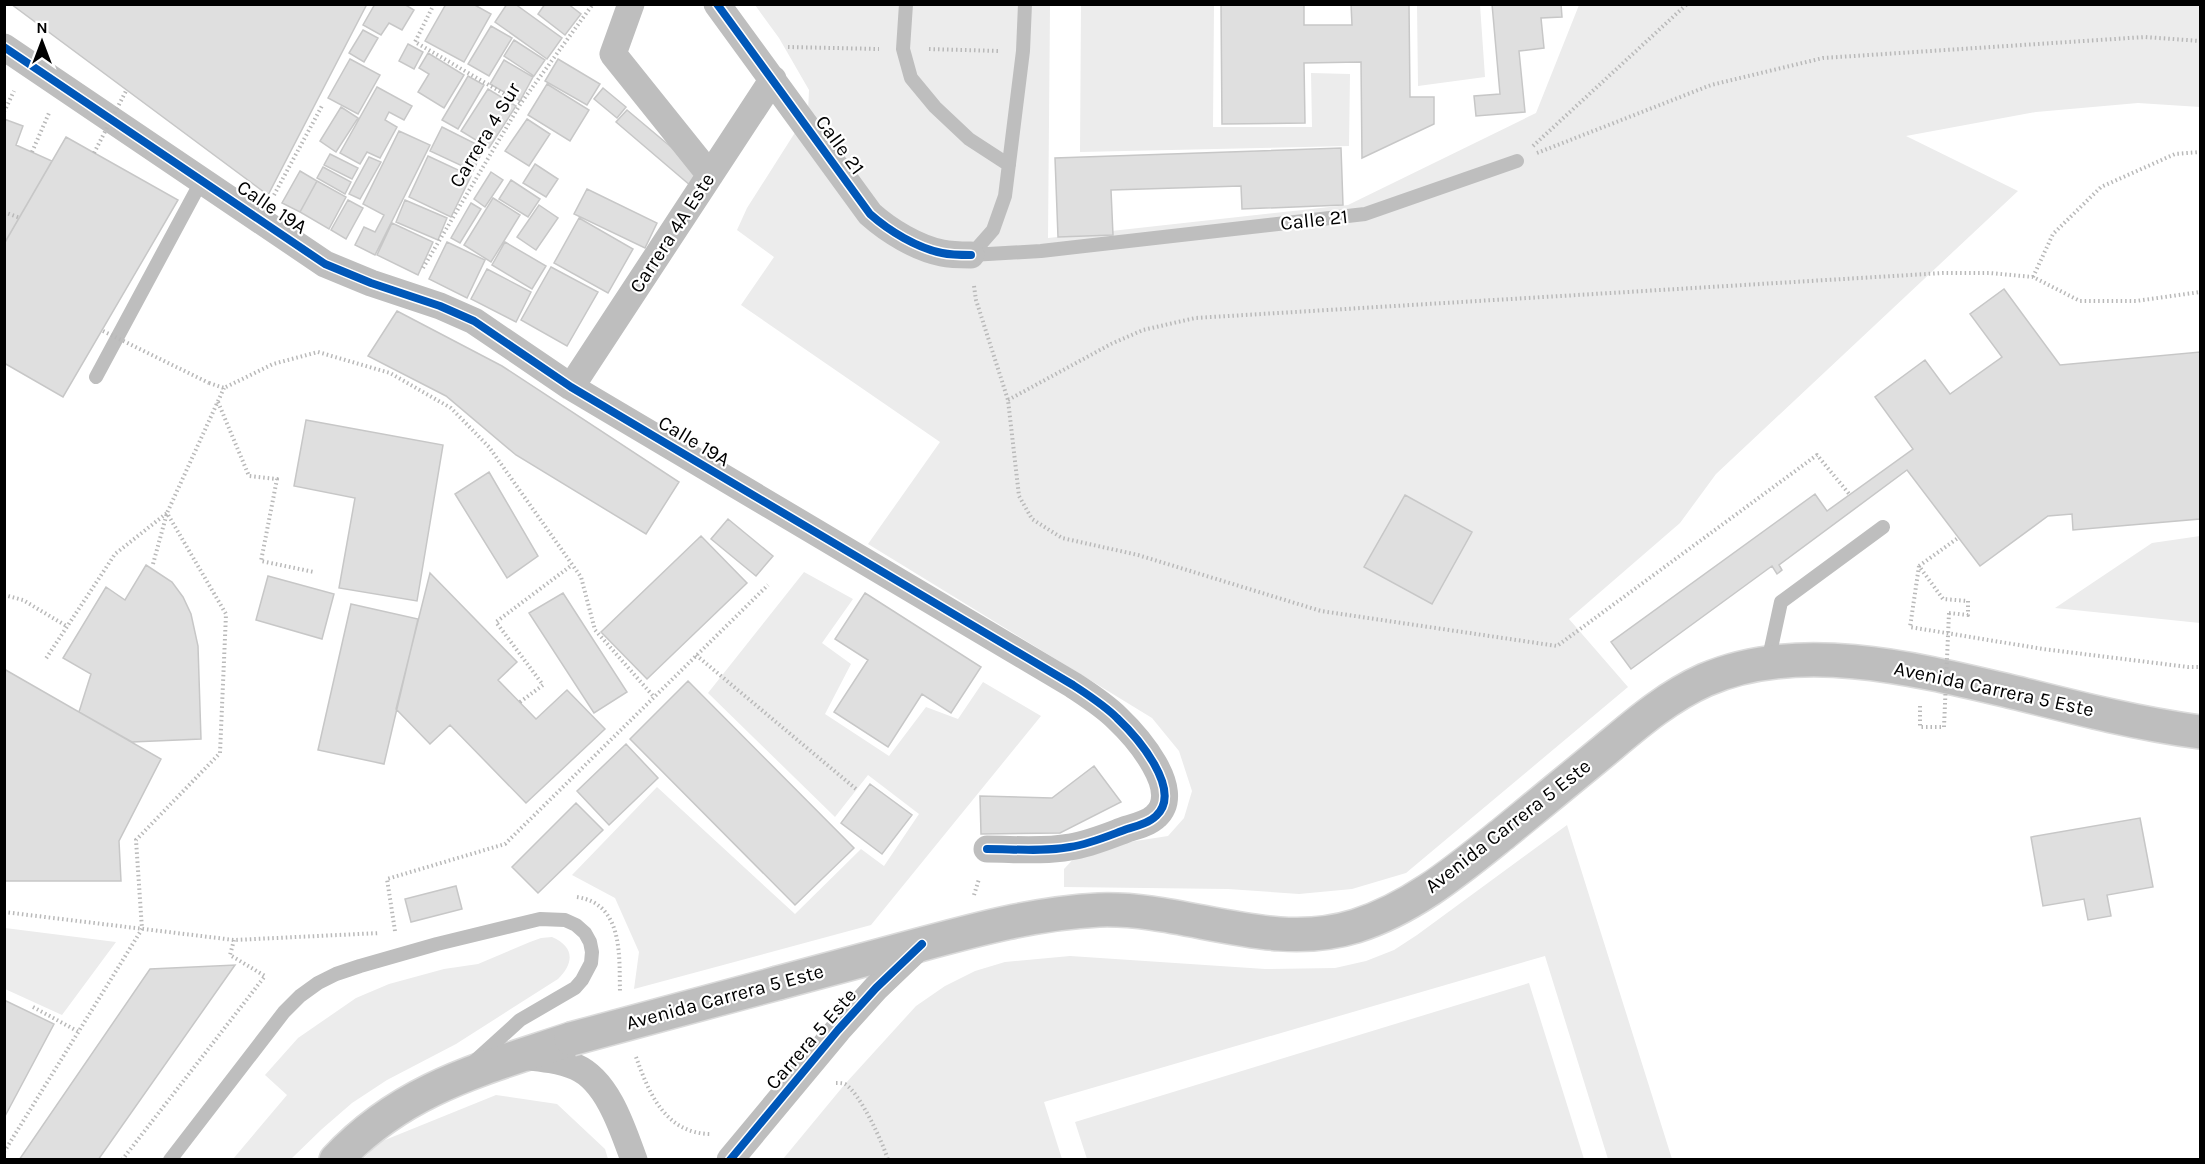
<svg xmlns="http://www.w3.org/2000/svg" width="2205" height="1164" font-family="Karla,sans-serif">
<rect width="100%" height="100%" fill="#fff"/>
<path fill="#ececec" d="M 755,5 L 1050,5 L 1048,238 L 1348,205 L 1536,113 L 1579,5 L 2200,5 L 2200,107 L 2138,103 L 2036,112 L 1906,136 L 2018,191 L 1716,474 L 1680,523 L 1569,619 L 1628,687 L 1406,873 L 1352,889 L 1299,894 L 1228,889 L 1064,887 L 1064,869 L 1079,853 L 1129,842 L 1168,836 L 1184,818 L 1192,791 L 1179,751 L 1152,718 L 868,544 L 940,442 L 741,305 L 774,257 L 737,230 L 747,208 L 808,112 L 809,90 L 779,38 Z
M 1081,5 L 1214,5 L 1213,127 L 1312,127 L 1311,73 L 1350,74 L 1349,146 L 1080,152 Z
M 1417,5 L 1480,5 L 1485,77 L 1418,86 Z
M 2200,536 L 2200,623 L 2055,608 L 2152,543 Z
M 804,572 L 853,599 L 822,643 L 851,664 L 825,714 L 889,756 L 926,707 L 958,719 L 983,682 L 1041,716 L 871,925 L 634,989 L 639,952 L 615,898 L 572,875 L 657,787 L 795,914 L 861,849 L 884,866 L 919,814 L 868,775 L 835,817 L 708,693 Z
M 1567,825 L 1672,1159 L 1608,1159 L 1545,956 L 1044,1102 L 1062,1159 L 783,1159 L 845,1084 L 916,1006 L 945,986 L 975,971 L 1005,962 L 1070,956 L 1265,969 L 1335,968 L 1366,961 L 1394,950 L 1417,935 Z
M 5,928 L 116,942 L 62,1015 L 5,989 Z
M 552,937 C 575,947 574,963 558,979 L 456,1044 L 387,1080 L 352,1103 L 322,1129 L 291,1159 L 233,1159 L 287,1095 L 265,1075 L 298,1038 L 356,998 L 389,984 L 444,969 L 478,964 L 530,942 L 541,938 Z
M 1529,983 L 1584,1159 L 1087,1159 L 1075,1122 Z
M 496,1095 L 557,1104 L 605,1149 L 608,1159 L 363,1159 L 380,1142 Z"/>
<path fill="#dfdfdf" stroke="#c7c7c7" stroke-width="1.5" d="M 11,4 L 367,4 L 268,195 Z
M 375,4 L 404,4 L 414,10 L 402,30 L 389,23 L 381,35 L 363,25 Z
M 446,4 L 473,4 L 491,14 L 464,62 L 425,41 Z
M 507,4 L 515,4 L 562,38 L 547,59 L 495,22 Z
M 545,4 L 568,4 L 581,14 L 565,35 L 538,14 Z
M 1221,4 L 1304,4 L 1304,25 L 1352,25 L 1351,4 L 1409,4 L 1410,97 L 1434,97 L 1434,124 L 1362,158 L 1361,62 L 1304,63 L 1305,123 L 1222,124 Z
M 1492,4 L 1561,4 L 1562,17 L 1541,18 L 1544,48 L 1519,51 L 1525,112 L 1476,116 L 1474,96 L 1500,94 Z
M 491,26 L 512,38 L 489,76 L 468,64 Z
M 363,30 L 378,38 L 364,62 L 349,53 Z
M 514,40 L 545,60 L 534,76 L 504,56 Z
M 408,44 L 423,52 L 414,69 L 399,61 Z
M 428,53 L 464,75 L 444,108 L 418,92 L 429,74 L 419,68 Z
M 350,59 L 380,75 L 358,114 L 328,98 Z
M 558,59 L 600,84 L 587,105 L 545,81 Z
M 504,60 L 533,77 L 520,101 L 490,84 Z
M 468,76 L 484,85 L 458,129 L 442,120 Z
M 547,84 L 589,110 L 570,141 L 528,115 Z
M 377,87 L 412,106 L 404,120 L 389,112 L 385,120 L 397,127 L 380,158 L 367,152 L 360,164 L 340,153 Z
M 603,88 L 626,107 L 617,118 L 594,99 Z
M 488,89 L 516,106 L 489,148 L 461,131 Z
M 341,107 L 358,118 L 336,152 L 320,141 Z
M 627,110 L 702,173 L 691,186 L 616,122 Z
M 4,119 L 23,126 L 16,145 L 52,161 L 4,244 Z
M 527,119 L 550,134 L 529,166 L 505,151 Z
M 442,127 L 484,148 L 473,171 L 430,151 Z
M 399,131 L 430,145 L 375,255 L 355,245 L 364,227 L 375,232 L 384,215 L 363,204 Z
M 66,137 L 178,200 L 63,397 L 4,363 L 4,244 Z
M 1341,148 L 1343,205 L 1242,209 L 1241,186 L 1111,190 L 1113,235 L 1058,237 L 1055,158 Z
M 330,154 L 358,168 L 352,179 L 324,165 Z
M 428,156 L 471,176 L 451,217 L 409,197 Z
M 369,157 L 381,162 L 360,199 L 349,194 Z
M 535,164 L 558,179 L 546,197 L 523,183 Z
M 323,167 L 351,182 L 345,194 L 317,178 Z
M 300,171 L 317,181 L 300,212 L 282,203 Z
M 491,172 L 503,180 L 485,207 L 474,199 Z
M 511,180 L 540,199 L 528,217 L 499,199 Z
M 317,181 L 346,197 L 329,229 L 300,212 Z
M 587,189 L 657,223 L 645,248 L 574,214 Z
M 493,198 L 520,215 L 491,262 L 464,245 Z
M 348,200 L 363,208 L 346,239 L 331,230 Z
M 405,200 L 447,218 L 438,240 L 396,222 Z
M 471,203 L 481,209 L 460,243 L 451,238 Z
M 539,205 L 558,218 L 536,250 L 517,237 Z
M 579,218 L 633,249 L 608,293 L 554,263 Z
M 392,223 L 433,242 L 418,275 L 377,255 Z
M 447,242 L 485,260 L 467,298 L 429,279 Z
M 505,242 L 546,266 L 532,289 L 492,265 Z
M 551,267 L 598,292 L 567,346 L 521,320 Z
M 487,269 L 531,292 L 516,322 L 471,299 Z
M 2004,289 L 2060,365 L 2200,352 L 2200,519 L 2073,530 L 2072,514 L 2048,516 L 1980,566 L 1907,470 L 1779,565 L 1782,570 L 1777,574 L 1772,566 L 1631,669 L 1611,642 L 1815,494 L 1827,511 L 1913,449 L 1875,397 L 1925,360 L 1950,394 L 2002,357 L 1970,314 Z
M 397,311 L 502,366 L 679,482 L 646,534 L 516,455 L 446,396 L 368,356 Z
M 306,420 L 443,445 L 417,601 L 339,588 L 355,498 L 294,486 Z
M 489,472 L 538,556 L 507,578 L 455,494 Z
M 1405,495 L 1472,532 L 1432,604 L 1364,567 Z
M 728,519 L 773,556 L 756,576 L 711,539 Z
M 701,536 L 747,583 L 647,679 L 601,632 Z
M 146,565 L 172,582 L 183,597 L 191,614 L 198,646 L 201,739 L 132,742 L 79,712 L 91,674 L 63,658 L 106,587 L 125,600 Z
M 430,573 L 517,662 L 498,680 L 536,719 L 567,690 L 605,729 L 526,803 L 450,725 L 430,744 L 396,709 Z
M 268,576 L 334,594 L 322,639 L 256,620 Z
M 563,593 L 627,692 L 594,713 L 529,613 Z
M 865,593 L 981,667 L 951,713 L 922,694 L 888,747 L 834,712 L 868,660 L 835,639 Z
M 351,604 L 418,619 L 384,764 L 318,750 Z
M 4,669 L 161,759 L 119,841 L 121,881 L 4,881 Z
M 688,681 L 854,848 L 795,905 L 630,739 Z
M 626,744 L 658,778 L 609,825 L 577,791 Z
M 1094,766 L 1121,802 L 1060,833 L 981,834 L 980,796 L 1052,798 Z
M 870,784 L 912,815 L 882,854 L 841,823 Z
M 576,803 L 603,830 L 538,893 L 512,867 Z
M 2140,818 L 2153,887 L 2107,895 L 2111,916 L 2088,920 L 2084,899 L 2043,906 L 2031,837 Z
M 456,886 L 462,909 L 411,922 L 405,899 Z
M 235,965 L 98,1160 L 19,1160 L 150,969 Z
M 4,1000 L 54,1024 L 4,1118 Z"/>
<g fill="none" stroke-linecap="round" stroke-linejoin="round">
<g stroke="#dbdbdb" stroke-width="36">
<path id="primary" d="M 778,983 C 825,970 872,958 919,945 C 978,929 1037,913 1099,910 C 1186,907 1270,953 1356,926 C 1413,908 1459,869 1504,833 C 1538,805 1571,778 1605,750 C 1636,724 1667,697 1705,680 C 1801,638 1924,671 2021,694 C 2080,709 2140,724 2200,732
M 336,1160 C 403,1088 482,1069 571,1039"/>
</g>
<path stroke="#b9b9b9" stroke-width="4" stroke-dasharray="1.5 3" stroke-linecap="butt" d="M 434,4 L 415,42 L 520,103
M 788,47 L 879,49
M 929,49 L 999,51
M 4,112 L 14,91
M 1533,146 L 1687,4
M 32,152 L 49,113
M 1537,153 L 1711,85 L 1823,58 L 2145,37 L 2200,41
M 274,195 L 323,104
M 4,212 L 20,218
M 423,268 L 521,103 L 593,4
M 2033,277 L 2053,234 L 2101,187 L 2175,154 L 2200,152
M 974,286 L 976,300 L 1008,400 L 1019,496 L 1032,519 L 1062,538 L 1138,555 L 1321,611 L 1557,646 L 1817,455 L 1850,495
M 209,383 L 224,388 L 273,364 L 318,352 L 390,373 L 451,408 L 489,447 L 581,577 L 595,630 L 654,697
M 1008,400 L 1111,344 L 1143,330 L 1195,318 L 1943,273 L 1990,273 L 2033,277 L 2080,301 L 2136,301 L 2200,292
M 218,402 L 249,476 L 277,479 L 261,561 L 314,572
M 153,564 L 167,513 L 224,388
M 1919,566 L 1910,627 L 2043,649 L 2188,667 L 2200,667
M 4,595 L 23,600 L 68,627
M 1949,613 L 1968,615 L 1968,601 L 1943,599 L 1919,566 L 1958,538
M 696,655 L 856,789
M 520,702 L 543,685 L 496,622 L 572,565
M 1920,706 L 1920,727 L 1944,727
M 974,895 L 979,879
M 577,897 C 624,904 619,957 620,992
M 4,912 L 234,940 L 380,933
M 395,931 L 387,879 L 505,844 L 768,585
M 33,1007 L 79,1032
M 636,1057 C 649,1093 665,1133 710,1134
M 836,1083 C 839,1083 842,1083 845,1084 C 860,1093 883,1143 888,1160
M 4,1152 L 142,929 L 136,840 L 220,753 L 226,614 L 167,513 L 115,554 L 45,660
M 122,1160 L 265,976 L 230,955 L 234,940"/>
<path stroke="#bebebe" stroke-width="14" d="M 906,4 L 903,49 L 911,78 L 935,107 L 969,139 L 1009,165
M 971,255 L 1041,251 L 1365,214 L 1517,161
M 971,255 L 993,230 L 1005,196 L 1023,51 L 1025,4
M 96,377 L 202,180
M 1768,662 L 1781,602 L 1883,527
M 170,1160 L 284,1012 L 300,996 L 318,983 L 336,974 L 360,966 L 437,944 L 540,919 L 565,920 L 576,925 L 585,933 L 590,942 L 592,952 L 591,963 L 582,980 L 575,988 L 520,1020 L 475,1061"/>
<path stroke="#bebebe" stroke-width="27" d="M 631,4 L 613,54 L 710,175
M 717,4 L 870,214 C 889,231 917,248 942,253 C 951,255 962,255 971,255
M 4,47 L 325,264 L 371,283 L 440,306 L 474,321 L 571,387 L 1073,685 C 1088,695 1104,705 1117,718 C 1136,736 1184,790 1156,816 C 1149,823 1137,826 1127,829 C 1108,836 1090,844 1070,847 C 1043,852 1014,849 987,849
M 571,387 L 773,79
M 522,1056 C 540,1058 560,1060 576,1067 C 608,1081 623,1130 634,1160
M 730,1160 L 838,1030 L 876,988 L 922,944"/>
<use href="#primary" stroke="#bebebe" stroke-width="33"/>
<g stroke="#dbdbdb" stroke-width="36" stroke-linecap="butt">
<path id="primary-bridge" d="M 571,1039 L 778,983"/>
</g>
<path stroke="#b9b9b9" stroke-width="4" stroke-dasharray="1.5 3" stroke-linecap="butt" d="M 94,153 L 127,89
M 103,331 L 209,383
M 1944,727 L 1949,613"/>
<use href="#primary-bridge" stroke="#bebebe" stroke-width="33"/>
<g stroke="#fff" stroke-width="11">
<path id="cycleway" d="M 717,4 L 870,214 C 889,231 917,248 942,253 C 951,255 962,255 971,255
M 4,47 L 325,264 L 371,283 L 440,306 L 474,321 L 571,387 L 1073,685 C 1088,695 1104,705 1117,718 C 1136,736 1184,790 1156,816 C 1149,823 1137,826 1127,829 C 1108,836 1090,844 1070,847 C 1043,852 1014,849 987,849
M 730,1160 L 838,1030 L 876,988 L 922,944"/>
</g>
<use href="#cycleway" stroke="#0057b8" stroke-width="8"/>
</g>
<g text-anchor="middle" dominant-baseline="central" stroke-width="4.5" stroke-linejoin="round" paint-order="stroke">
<g font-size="20" fill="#000" stroke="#fff">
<text transform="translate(485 135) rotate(-59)">Carrera 4 Sur</text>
<text transform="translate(840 145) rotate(54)">Calle 21</text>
<text transform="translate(272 207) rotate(34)">Calle 19A</text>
<text transform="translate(1314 220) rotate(-6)">Calle 21</text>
<text transform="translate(672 233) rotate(-57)">Carrera 4A Este</text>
<text transform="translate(694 441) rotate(31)">Calle 19A</text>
<text transform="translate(1994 689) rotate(12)">Avenida Carrera 5 Este</text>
<text transform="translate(1508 826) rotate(-38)">Avenida Carrera 5 Este</text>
<text transform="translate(725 997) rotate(-15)">Avenida Carrera 5 Este</text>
<text transform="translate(811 1039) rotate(-49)">Carrera 5 Este</text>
</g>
</g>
<rect width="2205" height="1164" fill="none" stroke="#000000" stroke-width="12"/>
<g transform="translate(42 42)" stroke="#ffffff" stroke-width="4.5" paint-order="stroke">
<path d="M0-4.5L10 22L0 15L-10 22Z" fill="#000000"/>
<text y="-9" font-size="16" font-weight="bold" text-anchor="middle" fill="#000000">N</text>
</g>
</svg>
